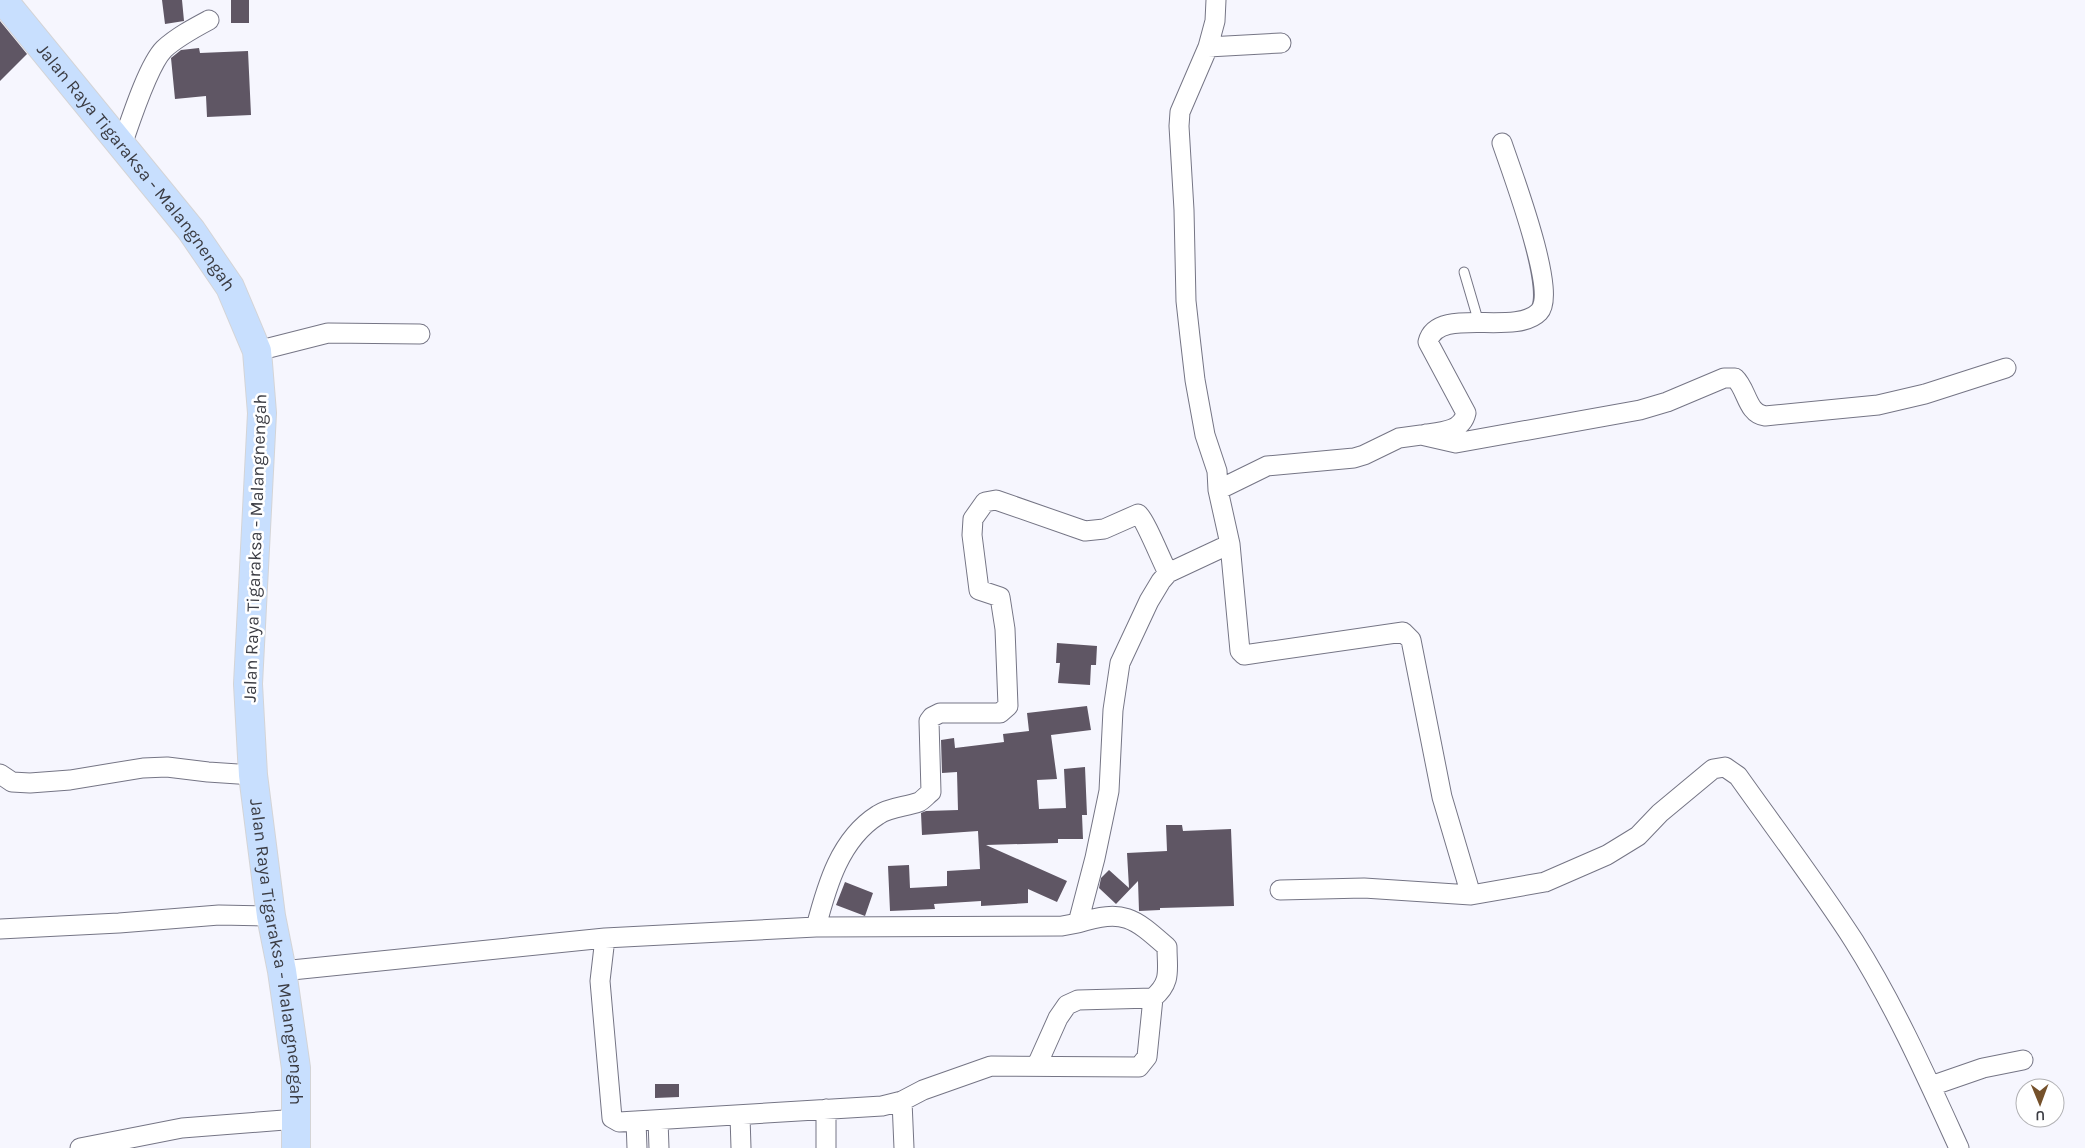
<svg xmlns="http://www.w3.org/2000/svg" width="2085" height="1148" font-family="Karla,sans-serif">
<rect width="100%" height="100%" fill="#f6f6fe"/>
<path fill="#5f5664" d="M 162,0 L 182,0 L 184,21 L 165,24 Z
M 231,0 L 249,0 L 249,23 L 231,23 Z
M 0,21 L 27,54 L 0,81 Z
M 199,48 L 200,53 L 248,51 L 251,115 L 207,117 L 206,96 L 175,99 L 171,58 L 181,50 Z
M 1057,643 L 1097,646 L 1096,665 L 1091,665 L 1090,685 L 1058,683 L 1060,663 L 1056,663 Z
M 1087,706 L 1091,730 L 1051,735 L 1057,779 L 1037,780 L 1039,809 L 1066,808 L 1064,769 L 1085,767 L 1087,815 L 1082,815 L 1083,839 L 1058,839 L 1058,843 L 986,845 L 1067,881 L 1057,902 L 1028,889 L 1028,903 L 981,906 L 981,901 L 934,904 L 935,909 L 890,911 L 888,866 L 909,865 L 910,888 L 947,886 L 947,871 L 980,869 L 978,831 L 922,835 L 921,813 L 926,811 L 958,810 L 957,772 L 942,773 L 941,740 L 954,738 L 955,748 L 1004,742 L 1003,734 L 1029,731 L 1027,713 Z
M 1166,825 L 1182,825 L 1183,831 L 1231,829 L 1234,906 L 1160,908 L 1160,910 L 1139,911 L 1138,881 L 1116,904 L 1099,888 L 1101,878 L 1109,870 L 1129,888 L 1127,853 L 1167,851 Z
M 845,882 L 873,893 L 865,916 L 836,905 Z
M 655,1084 L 679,1084 L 679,1097 L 655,1098 Z"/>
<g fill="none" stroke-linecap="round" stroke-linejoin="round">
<g stroke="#757585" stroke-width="11">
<path id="lane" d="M 1464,272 L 1479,323"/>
</g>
<g stroke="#757585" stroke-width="21">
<path id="street" d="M 1216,0 L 1215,21 L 1208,47 L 1180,112 L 1179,126 L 1184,210 L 1186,301 L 1190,337 L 1195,380 L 1205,435 L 1217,471 L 1218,490
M 1208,47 L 1281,43
M 122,145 C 130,122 148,65 164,49 C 177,37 194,28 209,20
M 257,351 L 328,333 L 420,334
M 1426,434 C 1442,432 1462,431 1466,413 L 1428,342 C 1437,305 1515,337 1539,312 C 1558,293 1511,170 1502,143
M 1230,544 L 1240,651 L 1244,655 L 1403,632 L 1411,640 L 1442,797 L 1471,895 L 1364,888 L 1280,890
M 0,774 L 12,782 L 30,783 L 70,780 L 143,768 L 167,767 L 208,772 L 253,775
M 1471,895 L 1545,882 L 1607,855 L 1638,836 L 1660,813 L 1713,769 L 1725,767 L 1738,776 C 1777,831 1818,885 1854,941 C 1895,1006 1927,1078 1959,1148
M 816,927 C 827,885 840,839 878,815 C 890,807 906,807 919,802 C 923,800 927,795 931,792 L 929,721 L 932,717 L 940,713 L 1000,713 L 1008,706 L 1005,629 L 1000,597 L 979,590 L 972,535 L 973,519 L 985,502 L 996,500 L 1085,531 L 1104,529 L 1138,514 C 1145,519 1162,562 1168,573
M 0,929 L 119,923 L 219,915 L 271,916
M 605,938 L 600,981 L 612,1118 L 619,1122 L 882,1106 L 902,1101 L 904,1148
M 282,971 L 605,938 L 816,927 L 1062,926 L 1078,923 L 1095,858 L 1109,791 L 1113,710 L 1120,663 L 1149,601 L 1161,581 L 1168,573 L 1230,544 L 1218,490 L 1267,466 L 1354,458 L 1364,455 L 1399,438 L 1421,435 L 1456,443 L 1640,410 L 1667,402 L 1724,378 L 1735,378 C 1747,389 1747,414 1765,416 L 1878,405 L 1925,394 L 2006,368
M 1037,1065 L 1058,1018 L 1067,1005 L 1078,1000 L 1153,998 C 1172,982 1167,970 1167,947 C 1133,917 1124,909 1078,923
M 1931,1086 L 1983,1068 L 2023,1060
M 902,1101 L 923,1090 L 991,1066 L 1139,1067 L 1147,1057 L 1153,998
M 740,1116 L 741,1148
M 658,1120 L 659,1148
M 636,1121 L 637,1148
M 80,1148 L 182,1128 L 297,1119
M 826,1148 L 826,1109"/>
</g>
<g stroke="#d4d4d6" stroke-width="30">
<g id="primary">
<path id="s1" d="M 3,0 L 191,230 L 230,287 L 257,351 L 262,413 L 248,684 L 253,775 L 271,916 L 282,971 L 296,1068 L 296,1148"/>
</g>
</g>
<use href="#lane" stroke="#fff" stroke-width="9"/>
<use href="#street" stroke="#fff" stroke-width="19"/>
<use href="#primary" stroke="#c8dffe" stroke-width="28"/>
</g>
<g text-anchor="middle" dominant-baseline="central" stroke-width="5" stroke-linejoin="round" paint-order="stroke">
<g font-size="18" fill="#3b3c43" stroke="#fff">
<text stroke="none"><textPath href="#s1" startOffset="214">Jalan Raya Tigaraksa - Malangnengah</textPath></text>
<text transform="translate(255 548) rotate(-88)">Jalan Raya Tigaraksa - Malangnengah</text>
<text stroke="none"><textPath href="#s1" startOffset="1039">Jalan Raya Tigaraksa - Malangnengah</textPath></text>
</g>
</g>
<g transform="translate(2040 1103) rotate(179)"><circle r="24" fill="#ffffff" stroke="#b1b1b4"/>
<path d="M0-4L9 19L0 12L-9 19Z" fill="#75512b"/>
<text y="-8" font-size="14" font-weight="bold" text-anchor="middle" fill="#3b3c43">U</text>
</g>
</svg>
